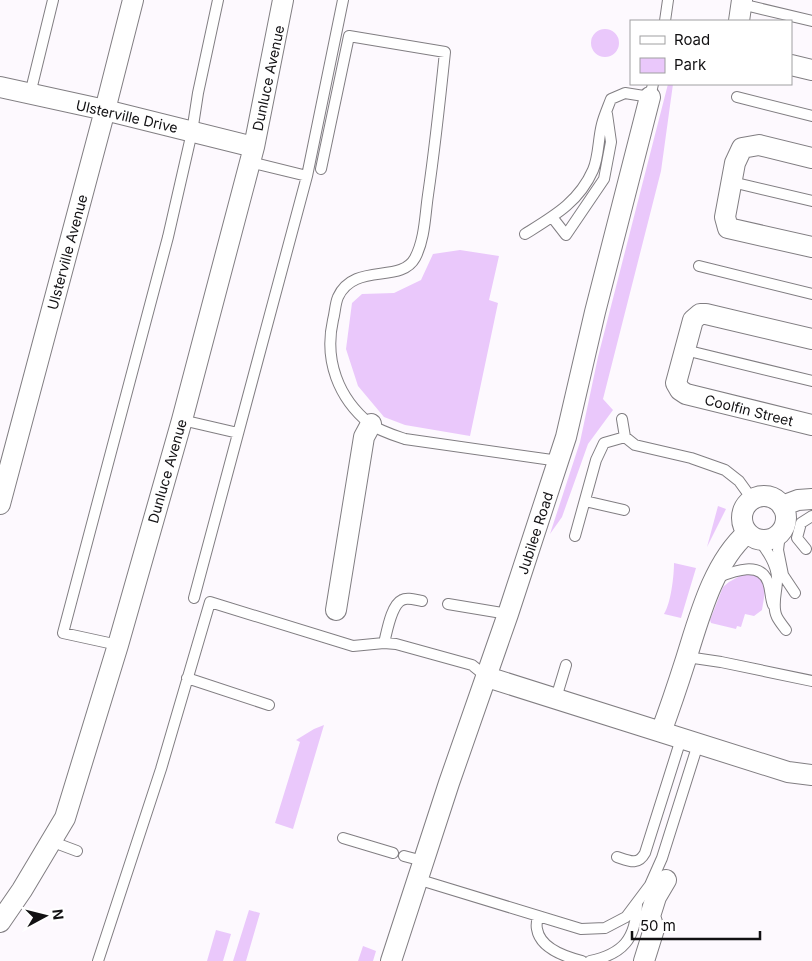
<svg xmlns="http://www.w3.org/2000/svg" width="812" height="961" font-family="Inter,sans-serif">
<rect width="100%" height="100%" fill="#fdf9fe"/>
<path fill="#eac8fb" d="M591 43a14 14 0 1 1 28 0a14 14 0 1 1-28 0Z
M 668,84 L 673,84 L 661,171 L 603,399 L 613,410 L 588,444 L 562,517 L 550,534 L 580,442 L 598,357 Z
M 460,250 L 499,256 L 489,300 L 498,303 L 470,436 L 405,425 L 384,417 L 358,386 L 346,349 L 352,303 L 362,294 L 394,293 L 421,280 L 433,254 Z
M 718,506 L 726,509 L 707,547 Z
M 674,563 L 696,568 L 681,618 L 664,614 C 671,603 674,576 674,563 Z
M 747,572 C 770,579 765,590 762,610 L 754,616 L 745,614 L 741,627 L 737,626 L 736,629 L 711,623 L 710,620 L 723,587 L 729,582 Z
M 324,725 L 293,829 L 275,823 L 300,742 L 296,740 L 314,729 Z
M 249,910 L 260,913 L 246,961 L 233,961 Z
M 216,930 L 231,934 L 223,961 L 207,961 Z
M 363,946 L 376,951 L 373,961 L 358,961 Z"/>
<g fill="none" stroke-linecap="round" stroke-linejoin="round">
<g stroke="#817e82" stroke-width="12">
<path id="lane" d="M 741,4 L 812,21
M 665,21 L 668,0
M 30,94 L 53,0
M 737,97 L 812,116
M 250,162 L 307,176
M 321,169 L 349,36 L 445,52 C 440,100 435,147 428,195 C 425,215 425,239 415,258 C 401,284 354,262 338,297 C 335,304 335,313 333,320 C 324,360 338,398 370,424 C 380,431 393,435 405,439 L 559,461
M 732,182 L 812,201
M 552,217 L 566,235 L 604,179 L 611,142 L 607,114
M 525,234 C 554,216 579,202 593,170 C 599,156 598,139 602,124 C 604,116 608,107 611,99 L 625,93 L 650,97 L 653,84
M 699,266 L 812,294
M 685,350 L 812,381
M 622,419 L 625,437 L 635,445 L 691,458 L 725,470 L 739,481 L 752,499
M 182,420 L 238,433
M 585,501 L 624,510
M 780,534 L 778,550 L 783,575 L 795,593
M 575,536 L 596,460 L 604,443 L 625,437
M 760,541 C 767,551 776,563 777,577 C 778,589 771,605 777,617 C 779,621 783,626 786,630
M 806,549 L 797,538 L 801,523 L 812,516
M 716,578 C 732,572 760,560 768,582 C 771,590 770,597 773,605
M 194,598 L 307,176 L 343,0
M 448,604 L 508,614
M 384,643 C 387,632 391,605 402,600 C 407,597 416,600 422,601
M 118,645 L 63,633 L 168,237 L 192,132 L 198,93 L 218,0
M 687,657 L 721,662 L 812,681
M 187,678 L 269,705
M 556,698 L 566,665
M 343,838 L 393,853
M 53,839 L 61,845 L 77,851
M 404,856 L 423,861
M 617,857 C 629,861 638,866 645,853 L 681,739
M 417,879 L 581,929 L 605,928 L 626,917 L 650,885 L 662,858 L 698,744
M 538,916 C 537,920 536,925 537,929 C 540,948 566,957 582,961
M 98,961 L 161,769 L 210,602 L 353,646 L 384,643 L 396,644 L 472,665 L 487,677
M 590,961 C 623,954 636,939 637,904"/>
</g>
<g stroke="#817e82" stroke-width="22">
<path id="street" d="M 739,21 L 742,0
M 791,65 L 812,70
M 0,87 L 105,110 L 254,147
M 812,158 L 759,145 L 742,148 L 735,163 L 725,217 L 728,228 L 812,247
M 812,339 L 706,314 L 700,314 L 693,320 L 676,383 L 680,390 L 686,394 L 812,425
M742 518a22 22 0 1 1 44 0a22 22 0 1 1-44 0Z
M 0,504 L 105,110 L 133,0
M 782,506 L 798,500 L 812,499
M 336,610 L 364,437 L 371,424
M 487,677 L 788,772 L 812,775
M 661,732 C 670,708 678,684 686,659 C 699,618 713,563 747,533
M 0,922 L 22,890 L 65,818 L 118,645 L 182,420 L 254,147 L 283,0
M 391,961 L 449,783 L 508,614 L 566,437 L 595,312 L 650,97
M 644,961 L 654,929 L 650,916 L 656,897 L 666,880"/>
</g>
<use href="#lane" stroke="#fff" stroke-width="10"/>
<use href="#street" stroke="#fff" stroke-width="20"/>
</g>
<g text-anchor="middle" dominant-baseline="central" stroke-width="4" stroke-linejoin="round" paint-order="stroke">
<g font-size="14" fill="#121113" stroke="#fff">
<text transform="translate(268 78) rotate(-78)">Dunluce Avenue</text>
<text transform="translate(127 116) rotate(13)">Ulsterville Drive</text>
<text transform="translate(67 252) rotate(-75)">Ulsterville Avenue</text>
<text transform="translate(749 410) rotate(14)">Coolfin Street</text>
<text transform="translate(167 471) rotate(-74)">Dunluce Avenue</text>
<text transform="translate(535 533) rotate(-72)">Jubilee Road</text>
</g>
</g>
<rect x="630" y="20" width="162" height="65" fill="#ffffff" stroke="#a0a0a1"/>
<rect x="640" y="36" width="25" height="8" fill="#ffffff" stroke="#a0a0a1"/>
<text x="674" y="45" font-size="15" fill="#121113">Road</text>
<rect x="640" y="58" width="25" height="15" fill="#eac8fb" stroke="#a0a0a1"/>
<text x="674" y="70" font-size="15" fill="#121113">Park</text>
<g transform="translate(45 916) rotate(83)" stroke="#ffffff" stroke-width="4" paint-order="stroke">
<path d="M0-4L9 19L0 12L-9 19Z" fill="#121113"/>
<text y="-8" font-size="14" font-weight="bold" text-anchor="middle" fill="#121113">N</text>
</g>
<path d="M632 931v8h128v-8" fill="none" stroke="#121113" stroke-width="2.5"/>
<text x="640" y="931" font-size="15" fill="#121113" stroke="#ffffff" stroke-width="4" paint-order="stroke">50 m</text>
</svg>
